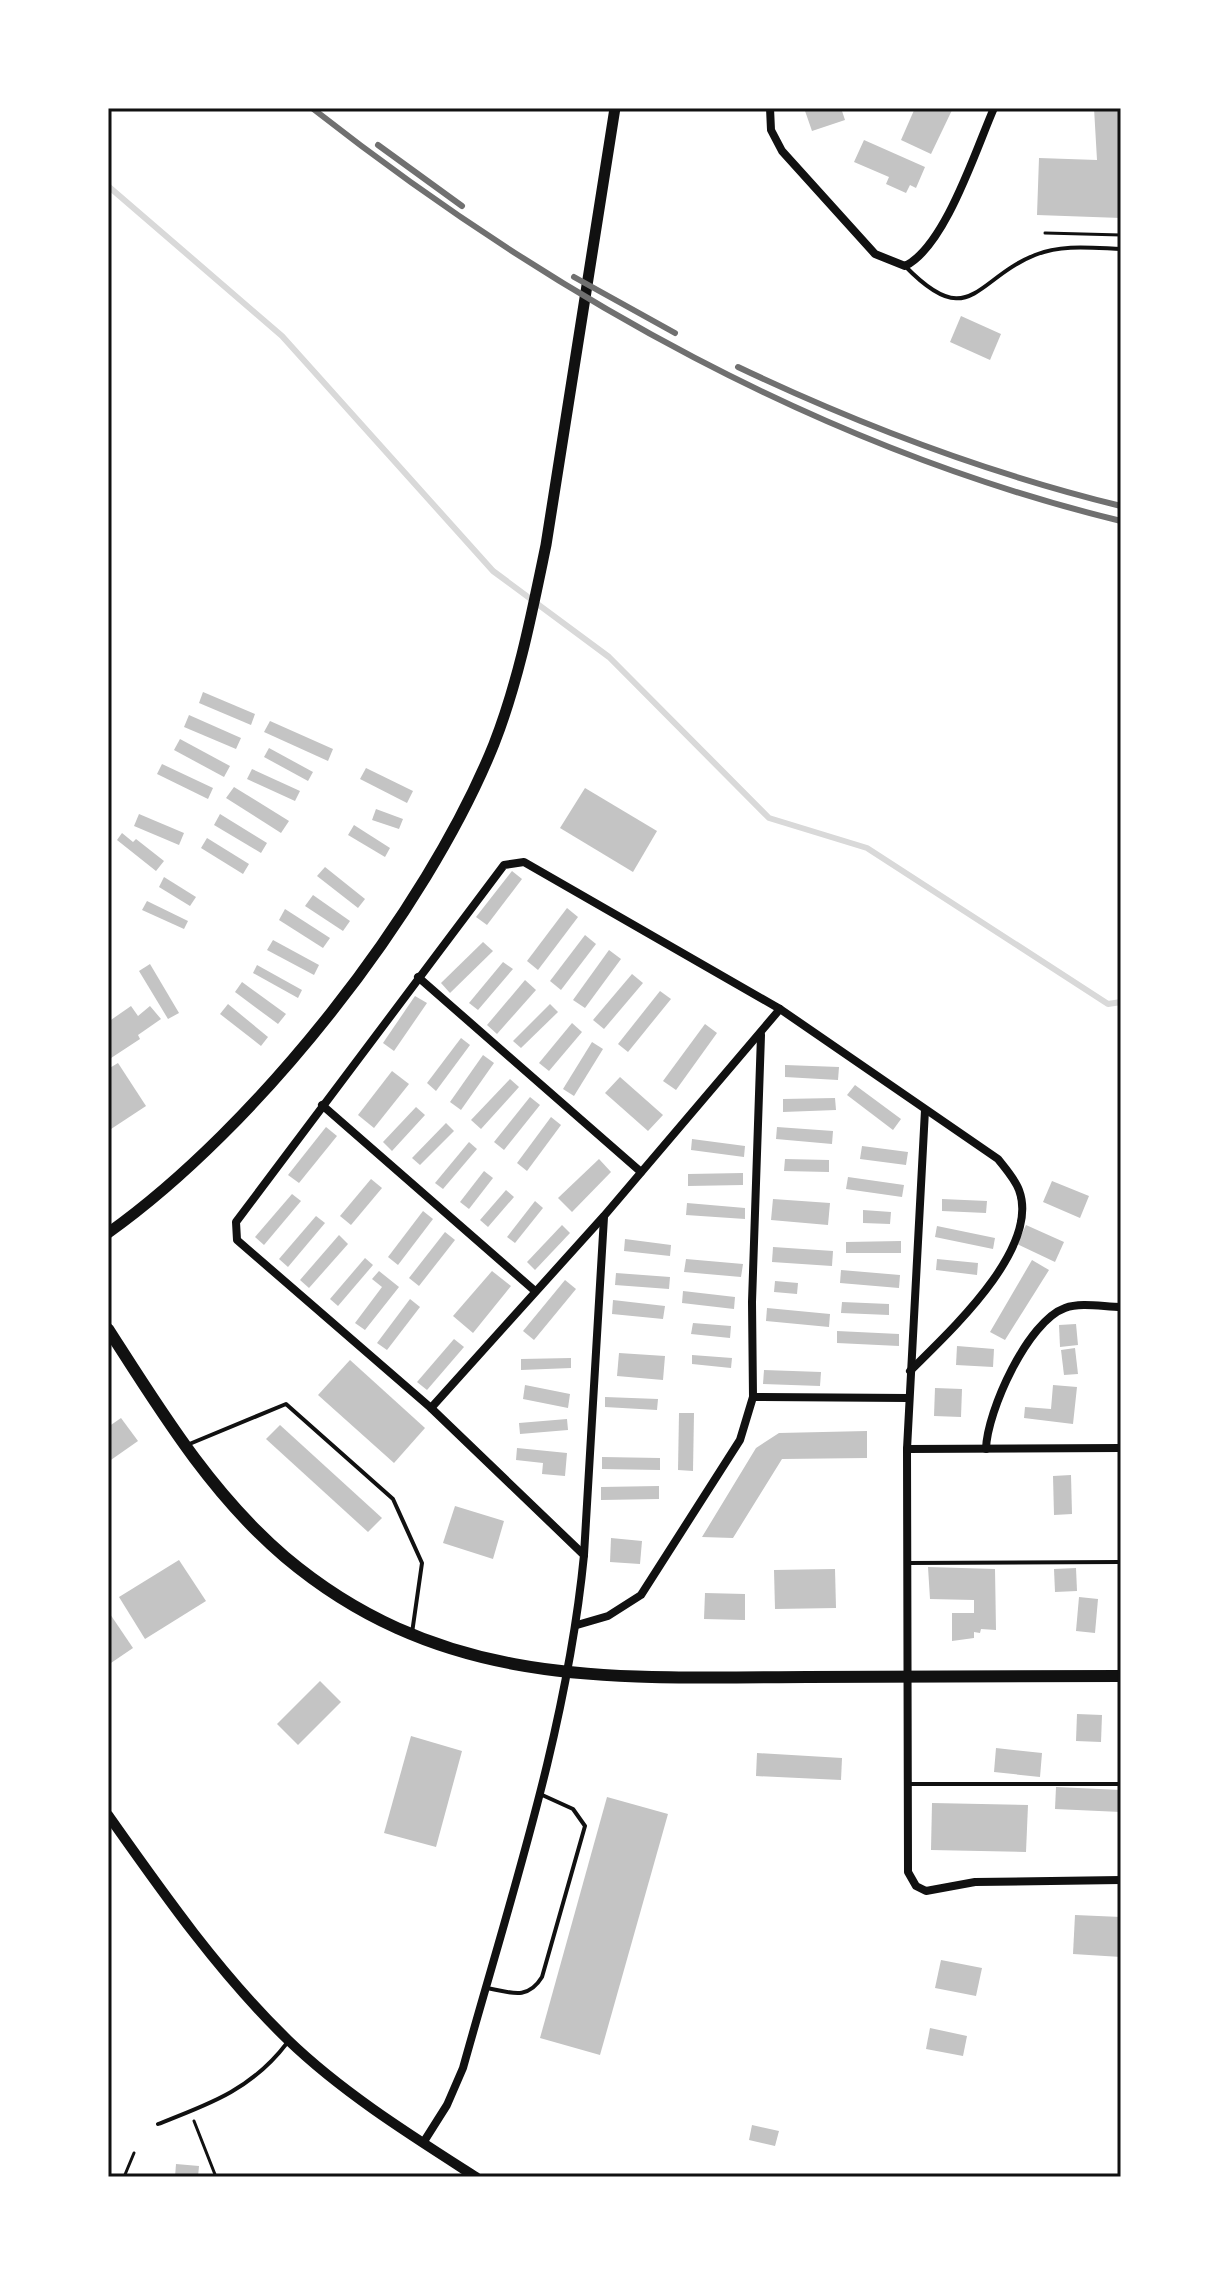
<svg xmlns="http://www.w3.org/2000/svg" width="1229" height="2285" font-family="'Crimson Pro',serif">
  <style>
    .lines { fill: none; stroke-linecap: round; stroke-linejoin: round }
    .stream { stroke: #d9d9d9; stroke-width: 6 }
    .building { fill: #c4c4c4 }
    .path { stroke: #111; stroke-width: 3 }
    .service { stroke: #111; stroke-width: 4 }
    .minor { stroke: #111; stroke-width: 8 }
    .tertiary { stroke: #111; stroke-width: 10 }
    .secondary { stroke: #111; stroke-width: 11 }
    .primary { stroke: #111; stroke-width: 12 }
    .rail { stroke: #707070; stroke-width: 6 }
    .neatline { fill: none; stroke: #111; stroke-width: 3 }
  </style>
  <rect width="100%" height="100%" fill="#fff"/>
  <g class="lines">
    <polyline class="stream" points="108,186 282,336 493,571 609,657 769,818 867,848 1108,1004 1121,1002"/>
  </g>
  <g class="building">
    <polygon points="804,108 841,108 845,120 812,131"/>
    <polygon points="915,108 953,108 931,154 901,140"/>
    <polygon points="1094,108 1121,108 1121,218 1037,215 1039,158 1097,160"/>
    <polygon points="864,140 925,167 916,188 910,185 906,193 886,184 889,177 854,162"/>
    <polygon points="961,316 1001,334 990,360 950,342"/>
    <polygon points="203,692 255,714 251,725 199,703"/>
    <polygon points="189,715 241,738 236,749 184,727"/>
    <polygon points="270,721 333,749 328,761 264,732"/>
    <polygon points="180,739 230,766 224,777 174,750"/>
    <polygon points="269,748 313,772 308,781 264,757"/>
    <polygon points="162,764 213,788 208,799 157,774"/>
    <polygon points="366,768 413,791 407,803 360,779"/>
    <polygon points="252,769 300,791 295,801 247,779"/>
    <polygon points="234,787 289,821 281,833 226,798"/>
    <polygon points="585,788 657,831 633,872 560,828"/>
    <polygon points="376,809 403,819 399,829 372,820"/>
    <polygon points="139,814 184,833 179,845 134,826"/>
    <polygon points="220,814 267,843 261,853 214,825"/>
    <polygon points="354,825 390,848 385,857 348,835"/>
    <polygon points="122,833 133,842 136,839 164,861 156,871 117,840"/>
    <polygon points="207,838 249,864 243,874 201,848"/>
    <polygon points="325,867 365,899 358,908 317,876"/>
    <polygon points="512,871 522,879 487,925 476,917"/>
    <polygon points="164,877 196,897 190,906 159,887"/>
    <polygon points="313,895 350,921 343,931 305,906"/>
    <polygon points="147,901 188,921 184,929 142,910"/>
    <polygon points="567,908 578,917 538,970 527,961"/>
    <polygon points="285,909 330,938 323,948 279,920"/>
    <polygon points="585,935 596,944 561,990 550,981"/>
    <polygon points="273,940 319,965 314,975 267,950"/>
    <polygon points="483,942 493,951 450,993 441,983"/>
    <polygon points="609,950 621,959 585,1008 573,1000"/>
    <polygon points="503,962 513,969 478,1010 469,1003"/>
    <polygon points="150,964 179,1013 168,1019 139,971"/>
    <polygon points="257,965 302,990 298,998 253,973"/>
    <polygon points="632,974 643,983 604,1029 593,1020"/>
    <polygon points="525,980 536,990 497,1034 487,1025"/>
    <polygon points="242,982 286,1014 278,1024 235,992"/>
    <polygon points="660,991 671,999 628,1052 618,1044"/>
    <polygon points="415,996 427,1003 394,1051 383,1043"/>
    <polygon points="228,1004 268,1037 261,1046 220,1014"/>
    <polygon points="550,1004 558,1012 521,1048 513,1041"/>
    <polygon points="131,1006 138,1016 150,1006 161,1019 138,1035 140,1039 108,1060 108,1022"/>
    <polygon points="572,1023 582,1032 549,1071 539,1063"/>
    <polygon points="705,1024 717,1033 676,1090 663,1081"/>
    <polygon points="461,1038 470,1045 436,1091 427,1083"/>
    <polygon points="592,1042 603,1049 574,1096 563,1089"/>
    <polygon points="483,1055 494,1063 461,1110 450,1102"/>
    <polygon points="118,1063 146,1106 108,1131 108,1069"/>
    <polygon points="785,1065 839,1067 838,1080 785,1077"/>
    <polygon points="392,1071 409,1084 374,1128 358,1115"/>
    <polygon points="620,1077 663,1115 648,1131 605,1093"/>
    <polygon points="510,1079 519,1087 481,1129 471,1120"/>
    <polygon points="855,1085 901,1119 893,1130 847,1095"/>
    <polygon points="530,1097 540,1105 504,1150 494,1142"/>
    <polygon points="835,1098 836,1110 783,1112 783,1099"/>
    <polygon points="416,1107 425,1115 392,1151 383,1142"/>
    <polygon points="551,1117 561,1125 527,1171 517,1163"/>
    <polygon points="446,1123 454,1131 420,1165 412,1158"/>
    <polygon points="326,1127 337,1136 299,1183 288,1175"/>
    <polygon points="777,1127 833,1131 832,1144 776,1139"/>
    <polygon points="692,1139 745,1146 744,1157 691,1150"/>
    <polygon points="469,1142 477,1149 443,1189 435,1183"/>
    <polygon points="862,1146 908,1152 906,1165 860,1159"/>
    <polygon points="599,1159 611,1172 572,1212 558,1198"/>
    <polygon points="785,1159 829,1160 829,1172 784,1171"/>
    <polygon points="484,1171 493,1178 469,1209 460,1202"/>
    <polygon points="743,1173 743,1185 688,1186 688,1174"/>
    <polygon points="848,1177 904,1185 902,1197 846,1189"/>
    <polygon points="371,1179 382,1188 351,1225 340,1216"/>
    <polygon points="1052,1181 1089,1196 1080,1218 1043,1202"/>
    <polygon points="506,1190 514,1197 488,1227 480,1220"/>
    <polygon points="292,1194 301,1201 264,1245 255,1237"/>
    <polygon points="773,1199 830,1203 828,1225 771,1220"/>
    <polygon points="942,1199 987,1201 986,1213 942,1211"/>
    <polygon points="535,1201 543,1208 515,1243 507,1237"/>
    <polygon points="687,1203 745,1208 745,1219 686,1215"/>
    <polygon points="863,1210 891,1212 890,1224 863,1223"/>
    <polygon points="423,1211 433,1219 398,1265 388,1257"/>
    <polygon points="316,1216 325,1223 288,1267 279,1259"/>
    <polygon points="562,1225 570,1233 535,1270 527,1262"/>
    <polygon points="1026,1225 1064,1242 1055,1262 1017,1244"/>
    <polygon points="937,1226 995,1238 993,1249 935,1237"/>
    <polygon points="445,1232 455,1240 419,1286 409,1278"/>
    <polygon points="339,1235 348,1244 309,1288 300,1280"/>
    <polygon points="625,1239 671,1245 670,1256 624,1251"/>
    <polygon points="901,1241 901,1253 846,1253 846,1242"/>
    <polygon points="773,1247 833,1251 832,1266 772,1262"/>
    <polygon points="365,1258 373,1265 338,1306 330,1299"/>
    <polygon points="686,1259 743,1264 741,1277 684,1272"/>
    <polygon points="937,1259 978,1263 977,1275 936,1270"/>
    <polygon points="1032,1260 1049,1270 1005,1340 990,1332"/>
    <polygon points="841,1270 900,1275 899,1288 840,1283"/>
    <polygon points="379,1271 399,1287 365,1330 355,1323 382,1287 372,1279"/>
    <polygon points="492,1271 511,1286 473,1333 453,1316"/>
    <polygon points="616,1273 670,1277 669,1289 615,1285"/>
    <polygon points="565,1280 576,1289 534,1340 523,1331"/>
    <polygon points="775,1281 798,1283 797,1294 774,1292"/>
    <polygon points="683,1291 735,1297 734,1309 682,1303"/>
    <polygon points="410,1299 420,1307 387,1350 377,1343"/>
    <polygon points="613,1300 665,1306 663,1319 612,1314"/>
    <polygon points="842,1302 889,1304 889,1315 841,1313"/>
    <polygon points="767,1308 830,1314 829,1327 766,1321"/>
    <polygon points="693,1323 731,1326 730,1338 691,1334"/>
    <polygon points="1076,1324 1078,1345 1060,1347 1059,1325"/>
    <polygon points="837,1331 899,1334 899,1346 837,1343"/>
    <polygon points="454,1339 464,1347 427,1390 417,1382"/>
    <polygon points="957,1346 994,1349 993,1367 956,1365"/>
    <polygon points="1075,1348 1078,1374 1064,1375 1061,1350"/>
    <polygon points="619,1353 665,1356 663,1380 617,1376"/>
    <polygon points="692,1355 732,1358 731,1368 692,1364"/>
    <polygon points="571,1358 571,1368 521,1370 521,1359"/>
    <polygon points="350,1360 425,1428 394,1463 318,1395"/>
    <polygon points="764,1370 821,1372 820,1386 763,1384"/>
    <polygon points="525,1385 570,1394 568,1408 523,1399"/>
    <polygon points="1053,1385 1077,1387 1073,1424 1024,1418 1025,1407 1051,1409"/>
    <polygon points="935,1388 962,1389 961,1417 934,1416"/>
    <polygon points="605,1397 658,1399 657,1410 605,1407"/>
    <polygon points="679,1413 694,1413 693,1471 678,1470"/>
    <polygon points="121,1418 138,1441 108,1462 108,1427"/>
    <polygon points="567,1419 568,1430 520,1434 519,1423"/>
    <polygon points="280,1425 382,1518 368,1532 266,1439"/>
    <polygon points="867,1431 867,1458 782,1459 733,1538 702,1537 756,1448 779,1433"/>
    <polygon points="517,1448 567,1453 565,1476 542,1474 543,1463 516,1460"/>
    <polygon points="602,1457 660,1458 660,1470 602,1469"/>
    <polygon points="1071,1475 1072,1514 1054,1515 1053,1476"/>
    <polygon points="659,1486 659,1499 601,1500 601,1487"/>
    <polygon points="455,1506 504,1521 493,1559 443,1543"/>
    <polygon points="611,1538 642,1541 640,1564 610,1562"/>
    <polygon points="179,1560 206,1601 145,1639 119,1597"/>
    <polygon points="928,1567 995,1569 996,1630 981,1629 980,1633 974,1632 974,1638 952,1641 952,1613 974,1613 974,1600 930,1599"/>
    <polygon points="1076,1568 1077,1591 1055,1592 1054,1569"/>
    <polygon points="835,1569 836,1608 775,1609 774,1570"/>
    <polygon points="705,1593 745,1594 745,1620 704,1619"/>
    <polygon points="1079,1597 1098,1599 1095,1633 1076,1631"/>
    <polygon points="108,1611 133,1648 108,1665"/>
    <polygon points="320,1681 341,1702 298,1745 277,1724"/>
    <polygon points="1077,1714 1102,1715 1101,1742 1076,1741"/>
    <polygon points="411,1736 462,1751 436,1847 384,1833"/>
    <polygon points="996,1748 1042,1753 1040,1777 994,1772"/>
    <polygon points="757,1753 842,1758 841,1780 756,1776"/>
    <polygon points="1056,1787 1121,1790 1121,1812 1055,1809"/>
    <polygon points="607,1797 668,1814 600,2055 540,2038"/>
    <polygon points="932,1803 1028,1805 1026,1852 931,1850"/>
    <polygon points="1075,1915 1121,1917 1121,1957 1073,1954"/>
    <polygon points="941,1960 982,1968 976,1996 935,1988"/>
    <polygon points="930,2028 967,2036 963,2056 926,2049"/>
    <polygon points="752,2125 779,2131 775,2146 749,2140"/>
    <polygon points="176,2164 199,2166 198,2177 175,2177"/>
  </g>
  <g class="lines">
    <g class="path">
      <polyline points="1045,233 1121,235"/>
      <polyline points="194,2121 216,2177"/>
      <polyline points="124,2177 134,2153"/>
    </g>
    <g class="service">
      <path d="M905 266C970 333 975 279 1035 255 1062 244 1093 248 1121 249"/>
      <polyline points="187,1445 286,1404 393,1499 422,1563 412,1633"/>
      <polyline points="907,1563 1121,1562"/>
      <polyline points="908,1784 1121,1784"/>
      <path d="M487 1988C512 1993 528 2000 542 1977L585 1826 573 1809 540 1794"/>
      <path d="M158 2124C210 2104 252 2089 287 2043"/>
    </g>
    <g class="minor">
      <path d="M770 108 771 130 782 151 875 254 905 266C945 247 976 149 994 108"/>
      <polyline points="418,977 641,1172"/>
      <polyline points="322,1105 535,1291"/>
      <polyline points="925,1110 907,1449 908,1872 916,1886 926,1891 975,1882 1121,1880"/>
      <polyline points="753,1397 908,1398"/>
      <polyline points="431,1408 604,1216 780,1009"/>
      <polyline points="907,1449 1121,1448"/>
      <path d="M986 1449C987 1411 1028 1321 1065 1308 1081 1302 1104 1307 1121 1307"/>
      <polyline points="584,1555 604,1217"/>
      <polyline points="577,1625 608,1616 641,1595 740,1440 753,1397 752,1302 761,1035"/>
      <path d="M423 2143 447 2105 463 2068C510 1899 567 1730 584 1555L431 1408 237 1240 236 1222 504 865 524 862 780 1009 998 1159C1005 1168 1015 1179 1019 1190 1041 1249 947 1334 910 1371"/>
    </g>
    <path class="tertiary" d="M108 1815C163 1893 219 1973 288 2040 343 2093 412 2136 476 2177"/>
    <path class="secondary" d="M108 1233C257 1127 426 913 494 744 519 680 532 612 546 545L615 108"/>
    <path class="primary" d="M108 1329C160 1410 211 1494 285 1557 443 1690 614 1678 807 1677 911 1676 1016 1676 1121 1676"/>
    <g class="rail">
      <path d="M312 108C550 295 824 449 1121 521"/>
      <polyline points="378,145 462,206"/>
      <polyline points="574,277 675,333"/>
      <path d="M738 367C860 425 990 474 1121 506"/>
    </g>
  </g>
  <rect width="1229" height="2285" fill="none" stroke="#ffffff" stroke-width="220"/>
  <rect x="110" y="110" width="1009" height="2065" class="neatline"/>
</svg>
